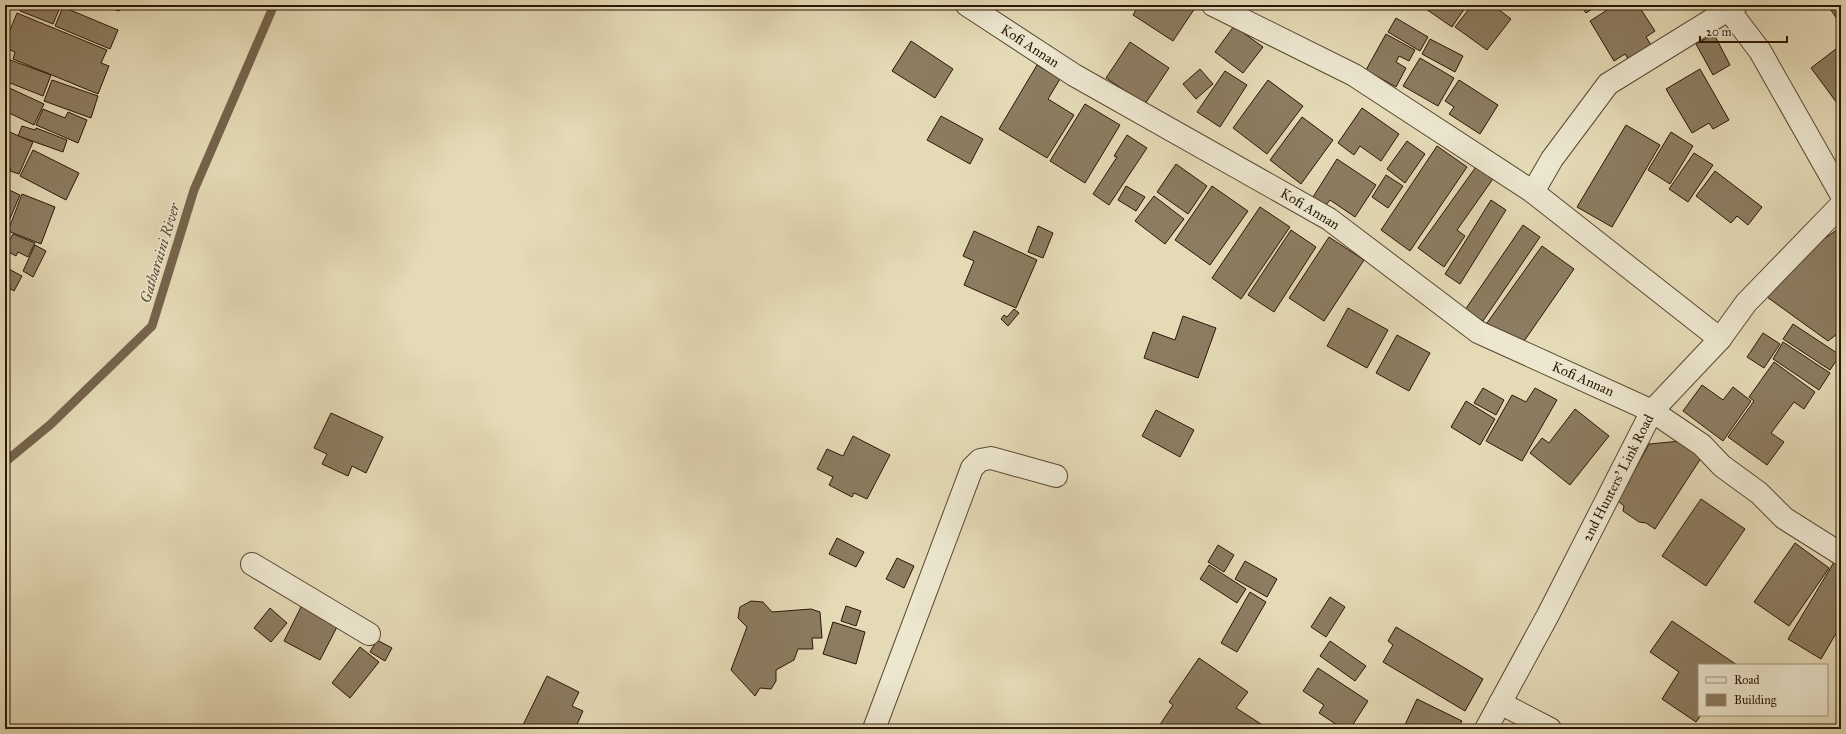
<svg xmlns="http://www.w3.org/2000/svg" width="1846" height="734" font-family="'IM FELL Great Primer',serif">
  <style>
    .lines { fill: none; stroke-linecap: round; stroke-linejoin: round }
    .stream { stroke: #75644b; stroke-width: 9 }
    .building { fill: #8c7c61; stroke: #2c1705 }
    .minor-casing { stroke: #5a4831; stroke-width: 24 }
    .minor { stroke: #ede7d0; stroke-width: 22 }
    .labels { text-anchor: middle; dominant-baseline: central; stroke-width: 3; stroke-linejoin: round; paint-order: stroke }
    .street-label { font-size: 14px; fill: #2c1705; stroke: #ede7d0 }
    .water-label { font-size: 15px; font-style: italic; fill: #5c4b34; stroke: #ede7d0 }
  </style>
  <rect width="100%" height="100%" fill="#e4dab6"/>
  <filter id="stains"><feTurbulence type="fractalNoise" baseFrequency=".005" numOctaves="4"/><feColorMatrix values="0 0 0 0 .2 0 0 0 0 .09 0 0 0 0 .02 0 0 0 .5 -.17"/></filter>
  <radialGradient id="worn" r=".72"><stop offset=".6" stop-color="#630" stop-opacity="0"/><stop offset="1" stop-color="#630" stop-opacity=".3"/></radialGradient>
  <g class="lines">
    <polyline class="stream" points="5,462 51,424 152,326 194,190 274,5"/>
  </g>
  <g class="building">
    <polygon points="22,5 61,5 53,24 20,11"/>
    <polygon points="103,5 121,5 119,11"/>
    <polygon points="1139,5 1197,5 1173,41 1133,15"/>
    <polygon points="1425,5 1467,5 1452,27 1423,7"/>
    <polygon points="1472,5 1493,5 1511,19 1487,50 1455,27"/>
    <polygon points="1580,5 1598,5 1586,13"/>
    <polygon points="1615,5 1638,5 1655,31 1646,37 1653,48 1630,62 1625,54 1614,61 1590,21"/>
    <polygon points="1827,5 1841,5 1841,25 1833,13"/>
    <polygon points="63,7 118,30 110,49 55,26"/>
    <polygon points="17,13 107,50 101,63 109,66 98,94 13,59 15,52 5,48 5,42"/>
    <polygon points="1396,18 1428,37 1420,51 1388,32"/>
    <polygon points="1234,26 1263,47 1243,73 1215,52"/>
    <polygon points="1386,34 1415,50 1409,61 1399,56 1396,62 1406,68 1396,87 1366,70"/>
    <polygon points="1714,34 1730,65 1713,75 1696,44"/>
    <polygon points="1430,39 1463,56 1455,72 1422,54"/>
    <polygon points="911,41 953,69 935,98 892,71"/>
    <polygon points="1130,42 1169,68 1145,104 1106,78"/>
    <polygon points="1841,45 1841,100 1837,103 1811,68"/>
    <polygon points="5,58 51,75 43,96 5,81"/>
    <polygon points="1420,58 1454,78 1438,106 1403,86"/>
    <polygon points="1037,65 1060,79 1048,99 1074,115 1047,158 999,129"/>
    <polygon points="1200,69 1213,84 1196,99 1183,84"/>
    <polygon points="1700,69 1729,120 1713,129 1709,123 1692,133 1666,89"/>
    <polygon points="1225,71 1247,85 1220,127 1197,112"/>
    <polygon points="52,80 98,96 91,118 44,101"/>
    <polygon points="1268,80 1303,106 1267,154 1233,128"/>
    <polygon points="1459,80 1498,105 1480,134 1449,114 1454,107 1445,101"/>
    <polygon points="5,86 44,104 34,125 5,111"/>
    <polygon points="1085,104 1120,125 1085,183 1050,161"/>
    <polygon points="1362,108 1399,134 1381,161 1360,146 1354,155 1338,143"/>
    <polygon points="43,109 65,118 68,112 87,120 78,143 36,125"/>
    <polygon points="941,116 983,139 970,164 927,140"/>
    <polygon points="1302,117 1333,140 1301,184 1270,160"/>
    <polygon points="1626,125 1660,145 1612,227 1577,207"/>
    <polygon points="22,126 35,130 36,128 67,140 63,152 18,136"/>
    <polygon points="5,130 33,142 19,174 10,171 11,169 5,166"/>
    <polygon points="1671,132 1693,146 1670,184 1648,170"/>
    <polygon points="1127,135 1147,148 1109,205 1093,194 1117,157 1114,156"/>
    <polygon points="1407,141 1425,154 1405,183 1387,169"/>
    <polygon points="1437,146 1467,167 1410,251 1381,230"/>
    <polygon points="33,150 79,173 66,200 20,176"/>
    <polygon points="1694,153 1713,165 1688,202 1669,189"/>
    <polygon points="1337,159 1376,185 1355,217 1330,200 1326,205 1313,197"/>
    <polygon points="1176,164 1207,186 1188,214 1157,192"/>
    <polygon points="1478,164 1495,176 1457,230 1465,236 1444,267 1418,248"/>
    <polygon points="5,166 10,169 5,182"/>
    <polygon points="1715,171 1762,207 1748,225 1737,216 1731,223 1696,196"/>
    <polygon points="1386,175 1403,186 1388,208 1372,197"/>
    <polygon points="1126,186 1145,197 1136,211 1118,200"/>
    <polygon points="1212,186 1248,211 1210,265 1175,240"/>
    <polygon points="7,189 20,195 9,221 5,220 5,193"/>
    <polygon points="22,194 55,207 41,244 8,231"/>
    <polygon points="1154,196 1184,219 1165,244 1135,221"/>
    <polygon points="1491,200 1506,210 1460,284 1445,274"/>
    <polygon points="1260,207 1290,227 1241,299 1212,278"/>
    <polygon points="1523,225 1540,237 1483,321 1465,310"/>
    <polygon points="1038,226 1053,233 1043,258 1028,252"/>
    <polygon points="1841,227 1841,331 1828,341 1767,297 1804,253"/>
    <polygon points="1291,230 1316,247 1274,312 1248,295"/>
    <polygon points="974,231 1037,260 1016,308 964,285 974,261 963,256"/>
    <polygon points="13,234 35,243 28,257 18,252 16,256 5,250"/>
    <polygon points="1329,237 1364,260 1324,321 1289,298"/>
    <polygon points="35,245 46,251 33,277 23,271"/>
    <polygon points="1542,246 1574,269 1520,347 1487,323"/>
    <polygon points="5,267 22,276 14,291 5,286"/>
    <polygon points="1348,308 1388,330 1367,368 1327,346"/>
    <polygon points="1014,309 1019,313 1008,326 1001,319 1004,315 1007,317"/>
    <polygon points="1183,316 1216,328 1198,378 1144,358 1153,332 1175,340"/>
    <polygon points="1793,324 1840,355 1830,370 1783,339"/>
    <polygon points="1763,333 1780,344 1764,368 1747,357"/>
    <polygon points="1397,335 1430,353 1409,391 1376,373"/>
    <polygon points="1783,342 1830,373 1819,390 1773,359"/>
    <polygon points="1774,362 1815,392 1804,409 1794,402 1771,433 1784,442 1767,465 1728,437 1754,401 1749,397"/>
    <polygon points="1702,385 1723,400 1733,387 1751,401 1723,441 1683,411"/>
    <polygon points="1483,388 1504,400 1496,415 1474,403"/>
    <polygon points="1535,388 1557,400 1522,461 1486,441 1512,395 1526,402"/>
    <polygon points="1466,401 1495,419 1480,445 1451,427"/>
    <polygon points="1575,409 1609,436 1570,485 1530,453 1542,438 1549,443"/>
    <polygon points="1156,410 1194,430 1180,457 1142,436"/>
    <polygon points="331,413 383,437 366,473 352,466 348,476 322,464 327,454 314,448"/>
    <polygon points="853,436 890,455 867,499 854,493 852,497 829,485 833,477 817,469 827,449 843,456"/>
    <polygon points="1681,441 1703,455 1655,529 1646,523 1639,522 1623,511 1624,506 1618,501 1649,444"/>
    <polygon points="1701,499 1745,529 1706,586 1662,556"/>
    <polygon points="837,538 864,552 856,567 829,554"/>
    <polygon points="1795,543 1829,568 1789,626 1754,602"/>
    <polygon points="1218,545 1234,555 1224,572 1208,562"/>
    <polygon points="897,558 914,566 904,588 886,579"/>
    <polygon points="1245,561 1277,579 1267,597 1235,579"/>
    <polygon points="1834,562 1841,566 1841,625 1821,659 1788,639"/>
    <polygon points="1209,565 1246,589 1237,603 1200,579"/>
    <polygon points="1250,592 1266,602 1237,652 1221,643"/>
    <polygon points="1330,597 1345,607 1326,637 1311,627"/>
    <polygon points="751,601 763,602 772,612 811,609 820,612 822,638 812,638 813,649 798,649 794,660 776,670 776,681 771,689 760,688 755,696 731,670 747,627 738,618 740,607"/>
    <polygon points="302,605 338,625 320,660 284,641"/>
    <polygon points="846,606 861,611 856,626 841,621"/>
    <polygon points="270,608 287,623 271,642 254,628"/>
    <polygon points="1672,621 1737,665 1699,665 1699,715 1701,715 1696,722 1662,699 1679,672 1650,652"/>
    <polygon points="833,622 865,632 856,664 823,654"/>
    <polygon points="1396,627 1483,679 1465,711 1383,662 1393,645 1388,641"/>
    <polygon points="377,640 392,648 385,661 370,652"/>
    <polygon points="1330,641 1366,666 1355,681 1320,656"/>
    <polygon points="360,647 379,662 350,698 332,683"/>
    <polygon points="1199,658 1248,692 1236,708 1261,724 1258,729 1157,729 1173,705 1169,702"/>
    <polygon points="1318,668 1368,701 1350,729 1343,729 1319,713 1324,705 1303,691"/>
    <polygon points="1841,673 1841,683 1836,680"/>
    <polygon points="547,676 579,692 572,706 583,711 575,729 521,729"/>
    <polygon points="1417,699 1462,721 1458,729 1403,729"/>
  </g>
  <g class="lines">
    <g class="minor-casing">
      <g id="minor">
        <polyline points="967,5 1074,75 1329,219 1478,332 1652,411 1702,445 1722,466 1759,493 1784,518 1841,554"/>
        <polyline points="1213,5 1354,75 1533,192 1720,339"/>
        <polyline points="1725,5 1760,51 1841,194"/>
        <polyline points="1533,192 1552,159 1608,84 1736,5"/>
        <polyline points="252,564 369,634"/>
        <polyline points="1500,703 1550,729"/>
        <polyline points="874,729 972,468 980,460 991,458 1056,476"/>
        <polyline points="1486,729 1548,615 1652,411 1720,339 1746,303 1841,205"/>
      </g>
    </g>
    <use href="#minor" class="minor"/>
  </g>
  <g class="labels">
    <g class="street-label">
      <text transform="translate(1030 46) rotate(33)">Kofi Annan</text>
      <text transform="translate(1310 209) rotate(31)">Kofi Annan</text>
      <text transform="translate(1583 379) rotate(24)">Kofi Annan</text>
      <text transform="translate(1618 478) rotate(-63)">2nd Hunters' Link Road</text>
    </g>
    <g class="water-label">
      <text transform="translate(160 253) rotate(-73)">Gatharaini River</text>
    </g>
  </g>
  <rect width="1846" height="734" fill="none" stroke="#e4dab6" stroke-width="20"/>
  <rect x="6" y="6" width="1834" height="722" fill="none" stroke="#2c1705" stroke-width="2"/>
  <rect x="10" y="10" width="1826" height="714" fill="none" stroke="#2c1705"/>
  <rect x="1698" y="664" width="130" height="52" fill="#ede7d0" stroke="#a0947f"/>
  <rect x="1706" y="677" width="20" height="6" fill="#ede7d0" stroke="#a0947f"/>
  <text x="1734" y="684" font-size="12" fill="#2c1705">Road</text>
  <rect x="1706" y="694" width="20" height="12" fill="#8c7c61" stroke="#a0947f"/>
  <text x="1734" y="704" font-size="12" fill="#2c1705">Building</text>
  <path d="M1700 36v6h87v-6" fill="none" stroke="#2c1705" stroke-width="2"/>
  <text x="1706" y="36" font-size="12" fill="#2c1705" stroke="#ede7d0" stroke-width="3" paint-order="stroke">20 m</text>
  <rect width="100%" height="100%" filter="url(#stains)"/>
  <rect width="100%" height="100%" fill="url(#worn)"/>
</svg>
